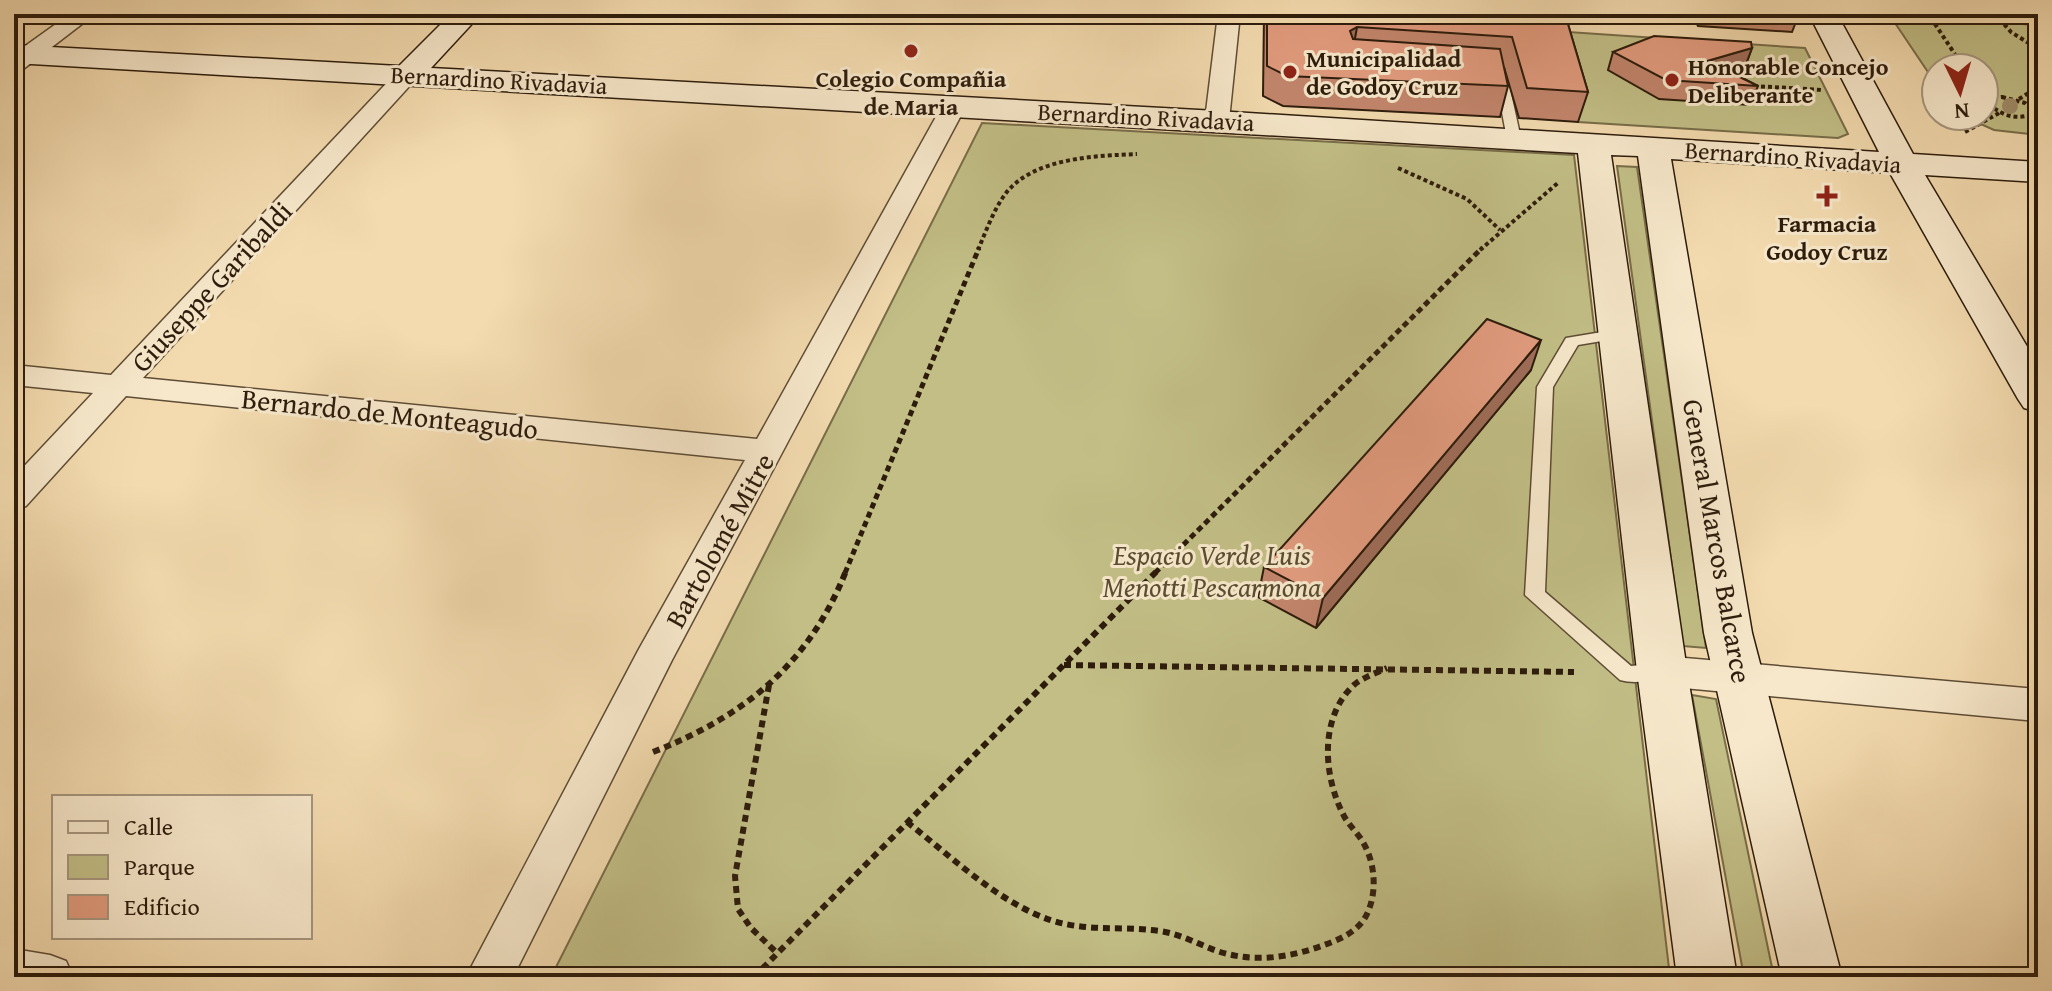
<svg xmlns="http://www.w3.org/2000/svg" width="2052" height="991" font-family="'Gentium Book Plus',serif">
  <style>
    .green { fill: #c2be86; stroke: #786d49; stroke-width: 2 }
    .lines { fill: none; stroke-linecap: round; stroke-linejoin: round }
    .lane-casing { stroke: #5e4c35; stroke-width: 3 }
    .street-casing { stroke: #5e4c35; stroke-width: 3 }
    .secondary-casing { stroke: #2d1c0c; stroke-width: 3 }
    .path-far2 { stroke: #2d1c0c; stroke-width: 4; stroke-dasharray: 4 3; stroke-linecap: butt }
    .path-far1 { stroke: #2d1c0c; stroke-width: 5; stroke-dasharray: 6 4; stroke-linecap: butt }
    .path { stroke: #2d1c0c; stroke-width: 6; stroke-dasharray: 7 5; stroke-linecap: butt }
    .lane { fill: #f7e8cb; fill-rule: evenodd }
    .street { fill: #f7e8cb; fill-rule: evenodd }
    .secondary { fill: #f7e8cb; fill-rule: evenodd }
    .tree { fill: #9f8d6a }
    .wall { fill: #c2856c; stroke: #2d1c0c; stroke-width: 2 }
    .shaded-wall { fill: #9e6c58; stroke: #2d1c0c; stroke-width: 2 }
    .building { fill: #e19b7e; stroke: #2d1c0c; stroke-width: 2 }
    .poi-dot { fill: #8f2418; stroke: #f7e8cb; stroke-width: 3 }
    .labels { text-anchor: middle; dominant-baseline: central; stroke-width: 6; stroke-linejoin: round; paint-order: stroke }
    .far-poi-label { font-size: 24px; font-weight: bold; fill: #2d1c0c; stroke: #f7e8cb; text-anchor: start }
    .far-street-label { font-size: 24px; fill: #2d1c0c; stroke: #f7e8cb }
    .street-label { font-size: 28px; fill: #2d1c0c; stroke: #f7e8cb }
    .park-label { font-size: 28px; font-style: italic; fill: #5a4d31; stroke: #f7e8cb }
  </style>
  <rect width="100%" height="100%" fill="#f3dbaf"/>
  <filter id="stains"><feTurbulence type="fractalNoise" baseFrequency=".0025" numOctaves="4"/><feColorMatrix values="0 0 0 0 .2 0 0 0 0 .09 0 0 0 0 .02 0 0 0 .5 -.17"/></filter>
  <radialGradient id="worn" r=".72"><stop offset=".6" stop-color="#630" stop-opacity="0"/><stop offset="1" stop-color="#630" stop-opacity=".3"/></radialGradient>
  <g class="green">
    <polygon points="1889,14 2038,14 2038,135 1994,130 1963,116 1984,116 1984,68 1936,68 1936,84"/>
    <polygon points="1553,31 1805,48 1848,134 1838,138 1578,122"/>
    <polygon points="982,123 1574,155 1670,977 551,977"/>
    <polygon points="1617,166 1637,167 1706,648 1683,646"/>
    <polygon points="1692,695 1716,699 1774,977 1744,977"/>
  </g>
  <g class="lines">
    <g class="lane-casing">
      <g id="lane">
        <polygon points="1675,14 1687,14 1690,20 1680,22"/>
        <polygon points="1501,71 1507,75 1521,139 1514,143 1507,139 1495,75"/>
        <path d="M1620 329 1626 331 1628 334 1626 337 1578 345 1553 387 1545 592 1631 666 1660 663 1667 665 1670 671 1667 677C1654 681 1633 684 1620 680L1525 595 1537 387 1566 338Z"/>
      </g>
    </g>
    <g class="street-casing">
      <g id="street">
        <polygon points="70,14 95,14 22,70 14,72 14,54"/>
        <polygon points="1218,14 1240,14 1229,120 1226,125 1208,125 1205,120"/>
        <polygon points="407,68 415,70 419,75 415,80 143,378 757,439 942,106 946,101 962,101 966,106 672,660 513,977 466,977 639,649 745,460 126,396 26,506 14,510 14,477 93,393 14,385 14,365 111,375 399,70"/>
        <polygon points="1662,656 2038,689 2038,721 1662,686 1648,682 1643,671 1648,660"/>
        <polygon points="14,949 50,955 66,961 73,977 14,977"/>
      </g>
    </g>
    <g class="secondary-casing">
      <polygon id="secondary" points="451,14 481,14 431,68 1217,111 1879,152 1809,14 1837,14 1913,154 2038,162 2038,182 1925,175 2038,365 2038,412 2024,408 2018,399 1890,173 1671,159 1752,633 1842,977 1782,977 1704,633 1638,156 1611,155 1687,671 1737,977 1677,977 1637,671 1578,153 14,63 14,45 399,66"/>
    </g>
    <g class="path-far2">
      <polyline points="1883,14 2038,24"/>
      <polyline points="1995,14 2011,32 2038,49"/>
      <polyline points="1931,18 1964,68"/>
      <polyline points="1754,86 1823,90"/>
      <path d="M2002 97 2025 103 2035 113C2017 121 2002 116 1988 103L1991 98Z"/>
      <polyline points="2019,99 2038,87"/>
      <polyline points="1965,132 1999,113"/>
      <polyline points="1398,168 1467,199 1500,230"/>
      <path d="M978 250C986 231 994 209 1006 193 1035 157 1096 156 1137 154"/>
      <polyline points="1480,250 1559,182"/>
    </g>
    <g class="path-far1">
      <polyline points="845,573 979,248"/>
      <polyline points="1155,573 1482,248"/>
    </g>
    <g class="path">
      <polyline points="1064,665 1574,672"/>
      <polyline points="769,685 735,876 738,909 751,928 777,953"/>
      <path d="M653 752C745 716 809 664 846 571"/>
      <path d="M907 822C948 854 987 892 1035 914 1079 934 1114 925 1160 931 1180 934 1198 944 1217 951 1253 963 1289 958 1324 945 1341 939 1359 931 1367 914 1378 891 1375 860 1361 839 1355 830 1347 823 1343 814 1323 775 1319 716 1355 684 1364 677 1376 673 1387 668"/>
      <polyline points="754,977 1157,571"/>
    </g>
    <use href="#lane" class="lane"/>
    <use href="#street" class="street"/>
    <use href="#secondary" class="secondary"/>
  </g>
  <circle class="tree" cx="2010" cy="106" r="8"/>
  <g class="wall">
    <polygon points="1264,14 1565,14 1588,92 1578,122 1519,118 1504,67 1508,86 1500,117 1283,106 1263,96"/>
    <polygon points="1691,14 1799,14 1792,32 1698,26"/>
    <polygon points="1752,48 1745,67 1729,71 1758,86 1750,105 1659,99 1608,70 1613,52"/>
    <polygon points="1531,370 1316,628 1258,597 1264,567"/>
  </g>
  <g class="shaded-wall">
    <polygon points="1357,27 1352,56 1350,31"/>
    <polygon points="1752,48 1745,67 1700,79 1707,61"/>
    <polygon points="1541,340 1531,370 1316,628 1323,598"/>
  </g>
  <g class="building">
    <polygon points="1267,14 1565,14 1588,92 1527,88 1512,37 1357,27 1350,31 1353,39 1500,49 1508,86 1287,76 1267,66"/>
    <polygon points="1654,36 1751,42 1752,48 1707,61 1758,86 1666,80 1613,52"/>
    <polygon points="1487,319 1541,340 1323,598 1264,567"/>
  </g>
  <g class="poi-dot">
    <circle cx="911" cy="51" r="8"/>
    <circle cx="1290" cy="72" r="8"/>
    <circle cx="1672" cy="80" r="8"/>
    <path d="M1823 184h8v8h8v8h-8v8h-8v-8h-8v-8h8z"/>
  </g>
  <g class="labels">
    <g class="far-poi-label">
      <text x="1306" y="58">Municipalidad<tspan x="1306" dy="28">de Godoy Cruz</tspan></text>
      <text x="1688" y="66">Honorable Concejo<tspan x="1688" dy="28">Deliberante</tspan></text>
      <text x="911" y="78" text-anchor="middle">Colegio Compañia<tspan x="911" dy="28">de Maria</tspan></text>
      <text x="1827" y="223" text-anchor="middle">Farmacia<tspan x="1827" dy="28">Godoy Cruz</tspan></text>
    </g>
    <g class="far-street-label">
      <text transform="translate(499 80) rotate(3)">Bernardino Rivadavia</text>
      <text transform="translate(1146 117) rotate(3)">Bernardino Rivadavia</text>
      <text transform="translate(1793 157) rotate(4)">Bernardino Rivadavia</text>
    </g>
    <g class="street-label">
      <text transform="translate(211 286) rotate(-47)">Giuseppe Garibaldi</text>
      <text transform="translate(390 413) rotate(6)">Bernardo de Monteagudo</text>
      <text transform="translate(719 540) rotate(-61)">Bartolomé Mitre</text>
      <text transform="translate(1718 541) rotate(80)">General Marcos Balcarce</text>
    </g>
    <g class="park-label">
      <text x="1212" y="554">Espacio Verde Luis<tspan x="1212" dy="32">Menotti Pescarmona</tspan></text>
    </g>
  </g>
  <rect width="2052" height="991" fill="none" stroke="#f3dbaf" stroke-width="48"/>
  <rect x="16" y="16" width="2020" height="959" fill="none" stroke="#2d1c0c" stroke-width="4"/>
  <rect x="24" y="24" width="2004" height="943" fill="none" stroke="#2d1c0c" stroke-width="2"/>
  <rect x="52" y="795" width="260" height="144" fill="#f7e8cb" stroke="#a6967f" stroke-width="2"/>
  <rect x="68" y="821" width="40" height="12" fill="#f7e8cb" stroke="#a6967f" stroke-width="2"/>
  <text x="124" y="835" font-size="24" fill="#2d1c0c">Calle</text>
  <rect x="68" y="855" width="40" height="24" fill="#c2be86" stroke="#a6967f" stroke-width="2"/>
  <text x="124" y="875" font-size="24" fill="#2d1c0c">Parque</text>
  <rect x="68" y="895" width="40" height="24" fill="#e19b7e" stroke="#a6967f" stroke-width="2"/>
  <text x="124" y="915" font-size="24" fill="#2d1c0c">Edificio</text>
  <g transform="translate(1960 92) rotate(175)"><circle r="38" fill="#f7e8cb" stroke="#a6967f" stroke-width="2"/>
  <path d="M0-6L14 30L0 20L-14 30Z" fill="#8f2418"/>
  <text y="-12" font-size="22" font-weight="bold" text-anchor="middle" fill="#2d1c0c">N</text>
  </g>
  <rect width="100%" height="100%" filter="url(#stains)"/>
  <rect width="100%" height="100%" fill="url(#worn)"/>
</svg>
